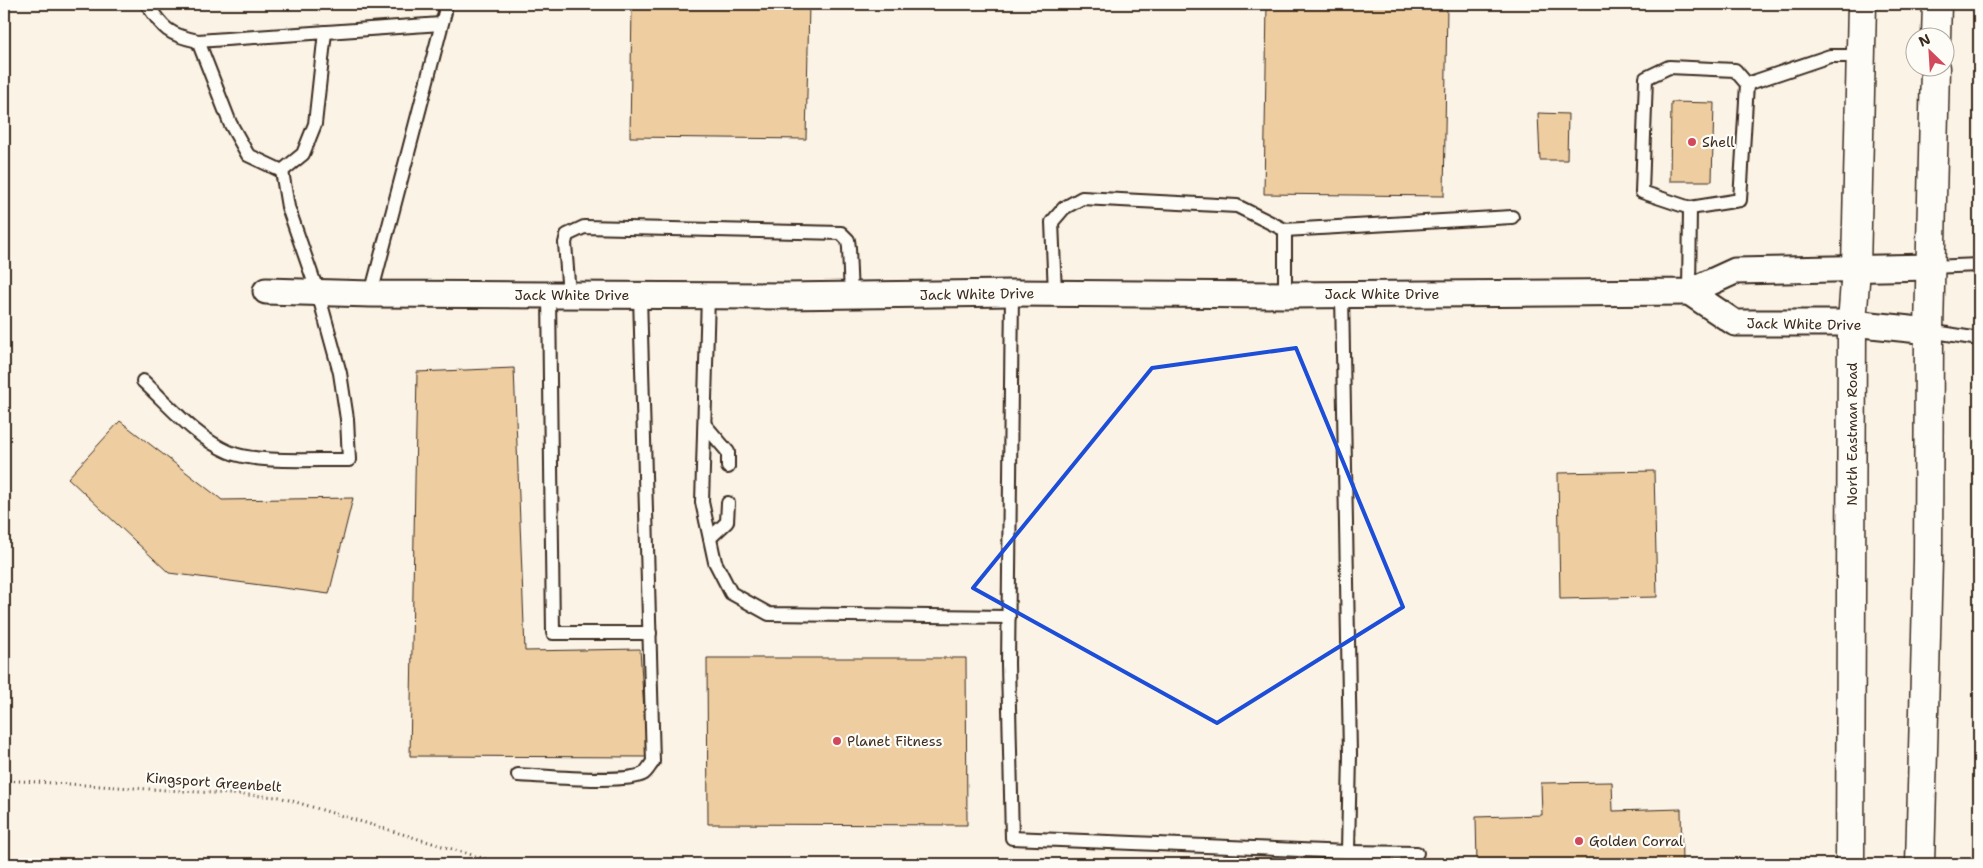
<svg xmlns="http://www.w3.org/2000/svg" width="1983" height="868" font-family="'Shantell Sans',sans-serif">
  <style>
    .building { fill: #eecda0; stroke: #3b2a1e }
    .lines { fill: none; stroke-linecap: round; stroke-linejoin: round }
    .lane-casing { stroke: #3b2a1e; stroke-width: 16 }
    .street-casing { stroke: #3b2a1e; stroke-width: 29 }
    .secondary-casing { stroke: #3b2a1e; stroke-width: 31 }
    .path { stroke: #3b2a1e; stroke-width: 3; stroke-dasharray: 1 4; stroke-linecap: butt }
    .lane { stroke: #fdfcf7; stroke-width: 12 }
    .street { stroke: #fdfcf7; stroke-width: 25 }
    .secondary { stroke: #fdfcf7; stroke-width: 28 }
    .marked { fill: none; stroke: #1d4ed8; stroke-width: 4; stroke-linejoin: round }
    .poi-dot { fill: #d1495b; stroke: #fdfcf7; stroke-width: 2 }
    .labels { text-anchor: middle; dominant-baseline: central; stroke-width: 4.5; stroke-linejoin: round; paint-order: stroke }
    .poi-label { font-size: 14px; fill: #3b2a1e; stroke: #fdfcf7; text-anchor: start }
    .street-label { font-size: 14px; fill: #3b2a1e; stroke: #fdfcf7 }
  </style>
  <rect width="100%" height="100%" fill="#faf3e6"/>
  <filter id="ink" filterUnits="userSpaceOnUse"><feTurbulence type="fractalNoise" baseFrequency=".02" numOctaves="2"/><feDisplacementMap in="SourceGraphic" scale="10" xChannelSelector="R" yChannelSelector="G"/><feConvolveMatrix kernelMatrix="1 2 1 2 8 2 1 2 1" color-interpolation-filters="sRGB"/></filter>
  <g filter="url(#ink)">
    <g class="building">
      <polygon points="632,4 809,4 806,139 630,137"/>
      <polygon points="1267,4 1447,4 1444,196 1264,194"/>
      <polygon points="1671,102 1714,103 1712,181 1670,181"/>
      <polygon points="1538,113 1568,114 1567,160 1540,160"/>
      <polygon points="514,368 525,651 640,649 647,757 410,756 417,372"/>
      <polygon points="120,421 222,500 353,498 329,594 169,573 68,478"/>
      <polygon points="1654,471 1657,597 1560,599 1558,473"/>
      <polygon points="707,658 966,658 967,825 708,824"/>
      <polygon points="1612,782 1613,811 1681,809 1682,864 1477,864 1476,817 1542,815 1541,783"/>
    </g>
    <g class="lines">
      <g class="lane-casing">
        <g id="lane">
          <path d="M147 4C163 29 169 35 198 41L441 24"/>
          <polyline points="1747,84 1830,56 1861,56"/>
          <polyline points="282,171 303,154 315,124 325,32"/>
          <polyline points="1931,267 1979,265"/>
          <polyline points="1689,292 1690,208 1642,192 1646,78 1669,67 1735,70 1747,84 1740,200 1690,208"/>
          <polyline points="1012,293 1008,664 1012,838 1348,852 1350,754 1342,294"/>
          <polyline points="1055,293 1052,222 1064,208 1082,198 1237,206 1285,230 1512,217"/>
          <polyline points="371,294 445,12 445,4"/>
          <polyline points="549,295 553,633 650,633"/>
          <polyline points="569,295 565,243 567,235 584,227 841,233 848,240 849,248 851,296"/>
          <polyline points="1285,295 1285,230"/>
          <polyline points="708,296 702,502 715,562 731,593 769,614 1009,617"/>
          <polyline points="1929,331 1979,339"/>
          <path d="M143 381C169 405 196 438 229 452 257 464 317 459 349 460L347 419 340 373 318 293 288 207 282 171 248 155 230 123 198 41"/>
          <polyline points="705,425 728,452 728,467"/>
          <polyline points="710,538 727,522 728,503"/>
          <path d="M518 775C543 776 624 784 643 774 647 772 650 765 653 762L640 296"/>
          <polyline points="1348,852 1417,853"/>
        </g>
      </g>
      <g class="street-casing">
        <g id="street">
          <polyline points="266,291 371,294 783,296 1012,293 1285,295 1689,292 1735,271 1931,267"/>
          <polyline points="1689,292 1735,323 1852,323 1929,331"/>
        </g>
      </g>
      <g class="secondary-casing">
        <g id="secondary">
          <polyline points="1936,38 1937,4"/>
          <polyline points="1850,864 1852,323 1856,268 1862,4"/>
          <polyline points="1920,864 1928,560 1929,331 1935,68"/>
        </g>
      </g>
      <polyline class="path" points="4,780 279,797 502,864"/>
      <use href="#lane" class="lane"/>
      <use href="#street" class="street"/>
      <use href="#secondary" class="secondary"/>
    </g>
  </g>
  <path class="marked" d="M1296 348 1403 607 1217 723 973 588 1152 368Z"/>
  <g class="poi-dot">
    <circle cx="1692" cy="142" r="5"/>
    <circle cx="837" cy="741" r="5"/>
    <circle cx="1579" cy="841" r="5"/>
  </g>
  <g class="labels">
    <g class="poi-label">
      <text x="1702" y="142">Shell</text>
      <text x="847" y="741">Planet Fitness</text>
      <text x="1589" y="841">Golden Corral</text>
    </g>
    <g class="street-label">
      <text transform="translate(977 294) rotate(-1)">Jack White Drive</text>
      <text x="1382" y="294">Jack White Drive</text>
      <text x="572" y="295">Jack White Drive</text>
      <text transform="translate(1804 324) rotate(1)">Jack White Drive</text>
      <text transform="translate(1852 434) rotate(-90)">North Eastman Road</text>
      <text transform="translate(214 782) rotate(4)">Kingsport Greenbelt</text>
    </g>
  </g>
  <rect width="1983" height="868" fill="none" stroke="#fdfcf7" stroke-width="20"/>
  <rect x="10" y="10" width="1963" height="848" fill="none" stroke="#3b2a1e" stroke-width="2" filter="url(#ink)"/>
  <g transform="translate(1930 52) rotate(335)"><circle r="24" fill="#fdfcf7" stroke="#afa8a0"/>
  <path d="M0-4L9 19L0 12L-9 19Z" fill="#d1495b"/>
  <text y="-8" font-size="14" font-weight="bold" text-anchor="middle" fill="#3b2a1e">N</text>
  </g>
</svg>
